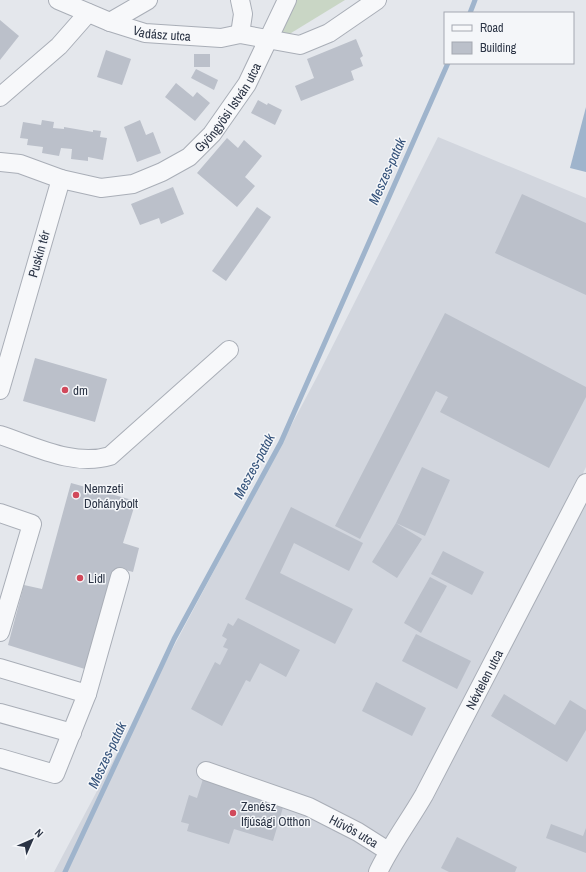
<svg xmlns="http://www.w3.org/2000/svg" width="586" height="872" font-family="'Archivo Narrow',sans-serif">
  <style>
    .built { fill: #d2d6de }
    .green { fill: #c9d6c5 }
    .water { fill: #9fb4cc }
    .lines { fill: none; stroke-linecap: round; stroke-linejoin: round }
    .stream { stroke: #9fb4cc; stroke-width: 5 }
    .building { fill: #bbc0ca }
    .minor-casing { stroke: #a9aeb7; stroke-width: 20 }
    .minor { stroke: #f7f8fa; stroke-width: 18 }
    .poi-dot { fill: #d1495b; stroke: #f4f6f9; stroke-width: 1.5 }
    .labels { text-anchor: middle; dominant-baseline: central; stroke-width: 3; stroke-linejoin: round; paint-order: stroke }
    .street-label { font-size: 13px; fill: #2b3445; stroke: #f4f6f9 }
    .poi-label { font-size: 13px; fill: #2b3445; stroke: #f4f6f9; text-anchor: start }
    .water-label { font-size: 14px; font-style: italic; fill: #34527a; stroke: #f4f6f9 }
  </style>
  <rect width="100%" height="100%" fill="#e4e7ec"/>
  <polygon class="built" points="438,137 586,198 586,467 577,486 586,490 586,872 54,872 318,375"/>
  <polygon class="green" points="297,0 345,0 278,41"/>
  <polygon class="water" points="586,107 586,172 570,168"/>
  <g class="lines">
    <g class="stream">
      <polyline points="470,13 475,0"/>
      <polyline points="65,872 174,639 281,442 448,63"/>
    </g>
  </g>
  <g class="building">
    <polygon points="0,20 19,36 0,60"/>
    <polygon points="356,39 363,56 360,58 363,66 351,71 354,80 301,101 295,86 314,78 307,59"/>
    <polygon points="106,50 131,59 122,85 97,77"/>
    <rect x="194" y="54" width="16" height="13"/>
    <polygon points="196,69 218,80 214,90 191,78"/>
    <polygon points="176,83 193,97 197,92 210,103 195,121 165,97"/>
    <polygon points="258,100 267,105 268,103 282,110 275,125 251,113"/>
    <polygon points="42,120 54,122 53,128 64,129 64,127 93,132 93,130 101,131 100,137 107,138 103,160 88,157 88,161 71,159 72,149 61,148 59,156 42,153 43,147 27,145 28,139 20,138 23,122 41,125"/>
    <polygon points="140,120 146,135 153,132 161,153 137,162 124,127"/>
    <polygon points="227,138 238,148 244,140 262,156 245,177 255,186 237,207 197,173"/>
    <polygon points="173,187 184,214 161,224 159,218 140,225 131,204"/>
    <polygon points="522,194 586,223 586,295 495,253"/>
    <polygon points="257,207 271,217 226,281 212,271"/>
    <polygon points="445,313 586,387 586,397 549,468 440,412 448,397 436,391 360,539 335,526"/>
    <polygon points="35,358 107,379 95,422 23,401"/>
    <polygon points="422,467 450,480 425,536 396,523 422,539 397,578 372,562 396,523"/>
    <polygon points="71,483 136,501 123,543 139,548 133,572 118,568 88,670 8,645 24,585 42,589"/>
    <polygon points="291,507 363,543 349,571 294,543 280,573 353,609 335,644 245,599"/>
    <polygon points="443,551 484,572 472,595 431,574"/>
    <polygon points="430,577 447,586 421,633 404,623"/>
    <polygon points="238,618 300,650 286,677 260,663 250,682 246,680 222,726 191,709 215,662 220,665 228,649 223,647 227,639 222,636 228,623 233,626"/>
    <polygon points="416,634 471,661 457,689 402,661"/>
    <polygon points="376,682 426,708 412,736 362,711"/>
    <polygon points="504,694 555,725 570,700 586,710 586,730 567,762 491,716"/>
    <polygon points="203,779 284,804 273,841 234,829 229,844 187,831 189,824 181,822 189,795 197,798"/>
    <polygon points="551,824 583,836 586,828 586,853 546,838"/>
    <polygon points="457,837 517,867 515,872 449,872 441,868"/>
  </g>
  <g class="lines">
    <g class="minor-casing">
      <g id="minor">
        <path id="s1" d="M58 0 110 22 145 33 221 38 240 34 300 45 329 33 377 0"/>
        <polyline points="110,22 148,0"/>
        <polyline points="240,34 243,14 240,0"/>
        <polyline points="0,97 59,46 88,13"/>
        <polyline points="0,162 20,164 61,179 0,390"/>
        <path id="s2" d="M61 179 101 188 133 184 162 172 189 157 212 134 247 84 287 0"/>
        <path d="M0 435C34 446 74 467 110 456L229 350"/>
        <polyline points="0,513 32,524 0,632"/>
        <polyline points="0,668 87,694 120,577"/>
        <polyline points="0,713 72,733"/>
        <polyline points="0,758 55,774 87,694"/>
        <path id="s3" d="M206 771 309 807 358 832 388 851"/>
        <path id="s4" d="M378 872C391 845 409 821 424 795L586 483"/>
      </g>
    </g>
    <use href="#minor" class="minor"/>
  </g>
  <g class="poi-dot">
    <circle cx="65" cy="390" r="4"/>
    <circle cx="76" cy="495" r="4"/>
    <circle cx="80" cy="578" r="4"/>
    <circle cx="233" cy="813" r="4"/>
  </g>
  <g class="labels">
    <g class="street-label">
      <text stroke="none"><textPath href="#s1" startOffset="110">Vadász utca</textPath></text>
      <text stroke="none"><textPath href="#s2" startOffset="199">Gyöngyösi István utca</textPath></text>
      <text transform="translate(39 254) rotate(-74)">Puskin tér</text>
      <text stroke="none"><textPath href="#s4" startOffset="220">Névtelen utca</textPath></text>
      <text stroke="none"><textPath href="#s3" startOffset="160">Hűvös utca</textPath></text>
    </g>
    <g class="poi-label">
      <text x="73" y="390">dm</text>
      <text x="84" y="488">Nemzeti<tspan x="84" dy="15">Dohánybolt</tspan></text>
      <text x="88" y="578">Lidl</text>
      <text x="241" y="806">Zenész<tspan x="241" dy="15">Ifjúsági Otthon</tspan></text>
    </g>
    <g class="water-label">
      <text transform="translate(387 171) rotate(-66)">Meszes-patak</text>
      <text transform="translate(254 466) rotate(-62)">Meszes-patak</text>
      <text transform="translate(107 755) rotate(-65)">Meszes-patak</text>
    </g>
  </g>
  <rect x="444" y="12" width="130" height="52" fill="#f4f6f9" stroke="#a4a8b1"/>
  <rect x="452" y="25" width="20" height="6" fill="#f7f8fa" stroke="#a4a8b1"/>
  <text x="480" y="32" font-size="12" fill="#2b3445">Road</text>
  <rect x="452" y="42" width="20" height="12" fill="#bbc0ca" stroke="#a4a8b1"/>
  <text x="480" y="52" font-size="12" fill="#2b3445">Building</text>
  <g transform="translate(32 840) rotate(45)" stroke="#f4f6f9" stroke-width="3" paint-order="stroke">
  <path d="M0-3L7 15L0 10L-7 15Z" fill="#2b3445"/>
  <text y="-6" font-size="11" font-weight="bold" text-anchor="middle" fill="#2b3445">N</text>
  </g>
</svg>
